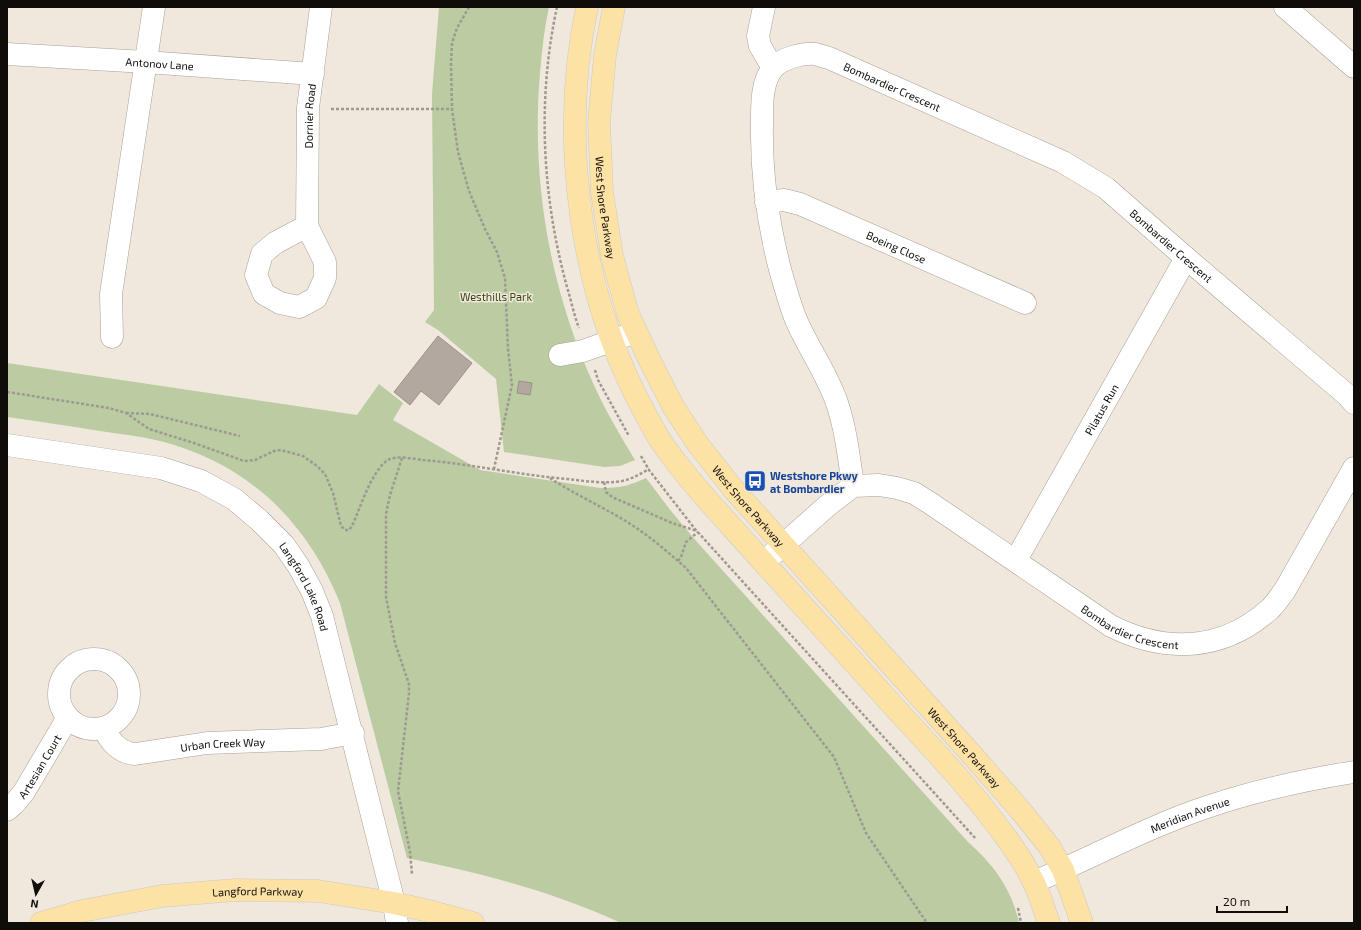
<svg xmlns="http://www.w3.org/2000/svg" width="1361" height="930" font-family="'Exo 2',sans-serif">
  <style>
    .green { fill: #bbcba2 }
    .building { fill: #b3a89f; stroke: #9c928a }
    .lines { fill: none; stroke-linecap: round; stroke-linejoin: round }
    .minor-casing { stroke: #a7a095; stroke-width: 23 }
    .major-casing { stroke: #cacac9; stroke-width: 23 }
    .path { stroke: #9f9991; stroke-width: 2.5; stroke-dasharray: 3 2; stroke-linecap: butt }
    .minor { stroke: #fff; stroke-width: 22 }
    .major { stroke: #fde2a6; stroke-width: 22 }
    .labels { text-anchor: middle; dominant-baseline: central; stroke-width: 3; stroke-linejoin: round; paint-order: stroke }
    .street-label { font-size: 11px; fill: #0f0c09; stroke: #f0e8dd }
    .park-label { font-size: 11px; fill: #36460e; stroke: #f0e8dd }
    .transit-label { font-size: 11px; font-weight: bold; fill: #164399; stroke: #f0e8dd; text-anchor: start }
  </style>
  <rect width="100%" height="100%" fill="#f0e8dd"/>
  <g class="green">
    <path d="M439 7H549C544 29 542 51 540 73 531 179 549 286 593 383 605 410 620 435 635 460L620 466 604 467 504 452 496 379 438 330 425 322 434 310 432 94Z"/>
    <path d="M7 363 357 415 379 384 403 403 393 420 480 470 600 488C621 488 628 486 646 478L671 511 697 542 968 842C993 864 1012 889 1019 923H621C553 891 480 873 407 858L340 603C307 521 247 463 160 441 140 436 120 434 100 431 69 426 38 421 7 417Z"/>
  </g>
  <g class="building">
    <polygon points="438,336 472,363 439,405 421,391 410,405 394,392"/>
    <polygon points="519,381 532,383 530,395 517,393"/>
  </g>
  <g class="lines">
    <g class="minor-casing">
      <g id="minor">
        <polyline points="764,7 758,36 760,46 773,68"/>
        <polyline points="1285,7 1354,67"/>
        <path id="s1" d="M7 54 146 62 313 74"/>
        <path id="s2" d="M766 202 784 200 800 204 1025 303"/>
        <path id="s3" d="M307 226 275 243 262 254 256 275 264 294 280 303 299 307 316 298 325 278V262L307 226 308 108 321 7"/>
        <polyline points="112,337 111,294 154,7"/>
        <polyline points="560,355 583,351 636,332"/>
        <path id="s4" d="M7 445 161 468 201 481 234 499 259 520 284 545 299 567 312 591 322 616 394 903 397 923"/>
        <path id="s5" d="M853 486C849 458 846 430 837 403 827 374 809 349 797 322 790 306 786 289 781 273 768 224 761 174 762 124 762 107 761 82 773 68 782 58 802 53 815 54 819 55 824 57 829 58L1063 162 1106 188 1186 258 1347 395 1354 403"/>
        <path id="s6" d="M1016 560 1186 258"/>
        <path id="s7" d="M764 562 827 506 853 486 879 485 897 488 914 493 930 503 1111 626C1165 653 1222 652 1270 609 1275 604 1280 597 1285 590L1354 468"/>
        <circle cx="94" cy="694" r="35"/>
        <path id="s8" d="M104 728C109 741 120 753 135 754L207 743 321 739 353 733"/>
        <path id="s9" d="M7 810 14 804 24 792 67 719"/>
        <path id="s10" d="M1034 882C1091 858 1147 827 1207 807 1254 791 1304 780 1354 772"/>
      </g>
    </g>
    <g class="major-casing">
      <g id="major">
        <path d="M587 7C559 140 580 296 646 415 651 424 656 434 662 443 690 483 724 518 756 554 803 606 850 658 897 710 932 748 968 786 999 828 1012 845 1025 863 1034 883 1040 895 1044 910 1049 923"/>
        <path id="s11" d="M614 7 605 55 599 122 602 192 612 256 628 314 651 363 674 408 697 443 734 490 973 756 1021 811 1049 846 1063 870 1082 923"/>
        <path id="s12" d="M41 923 82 911 162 896 235 890 318 891 394 903 433 912 473 923"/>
      </g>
    </g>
    <g class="path">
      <polyline points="469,7 457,28 452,43 451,64 452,109 458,152 469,191 485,229 497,252 505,278 508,349 512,385 494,469"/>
      <path d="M557 7C537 99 542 196 567 287 571 300 574 315 579 328"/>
      <polyline points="331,109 452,109"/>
      <polyline points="595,370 598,380 629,436"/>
      <path d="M7 392 109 408 126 413 149 429 194 443 244 461 255 460 274 451 281 450 303 456 317 466 325 474 333 493 341 526 345 530H349L352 526C360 509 371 471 388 460 396 455 414 459 423 460 472 464 519 475 567 479 585 481 604 484 622 481 632 479 640 474 649 469"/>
      <polyline points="126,413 150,414 240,436"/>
      <polyline points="641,456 649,470 695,529 976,839"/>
      <polyline points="402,458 390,495 386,514 386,597 395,643 409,684 409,693 398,791 410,852 412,874"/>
      <path d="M550 478C577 496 608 509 635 527 653 539 670 554 686 568L834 757 866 833 927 923"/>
      <polyline points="604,482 606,492 612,497 672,523 697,531"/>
      <polyline points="678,561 681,557 686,542 698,532"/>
      <polyline points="1018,908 1021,923"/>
    </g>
    <use href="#minor" class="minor"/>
    <use href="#major" class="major"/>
  </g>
  <defs>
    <g id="bus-square" transform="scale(1.15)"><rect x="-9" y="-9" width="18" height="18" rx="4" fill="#1a4fb4" stroke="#f0e8dd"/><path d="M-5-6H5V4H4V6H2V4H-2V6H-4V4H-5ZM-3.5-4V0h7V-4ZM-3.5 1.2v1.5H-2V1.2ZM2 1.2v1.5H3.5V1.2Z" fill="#fff"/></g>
  </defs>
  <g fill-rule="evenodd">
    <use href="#bus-square" x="755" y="481"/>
  </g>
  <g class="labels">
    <g class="street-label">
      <text stroke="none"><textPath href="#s1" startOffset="153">Antonov Lane</textPath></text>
      <text stroke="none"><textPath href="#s5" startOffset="565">Bombardier Crescent</textPath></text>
      <text stroke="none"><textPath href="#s3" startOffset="341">Dornier Road</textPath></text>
      <text stroke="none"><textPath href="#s11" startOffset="202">West Shore Parkway</textPath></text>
      <text stroke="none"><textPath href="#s5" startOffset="889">Bombardier Crescent</textPath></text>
      <text stroke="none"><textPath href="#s2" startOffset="140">Boeing Close</textPath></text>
      <text stroke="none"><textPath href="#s6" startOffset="173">Pilatus Run</textPath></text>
      <text stroke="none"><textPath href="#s11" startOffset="539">West Shore Parkway</textPath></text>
      <text stroke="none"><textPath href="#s4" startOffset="350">Langford Lake Road</textPath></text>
      <text stroke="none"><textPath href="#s7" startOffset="435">Bombardier Crescent</textPath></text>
      <text stroke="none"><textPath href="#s8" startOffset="131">Urban Creek Way</textPath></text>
      <text stroke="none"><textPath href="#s11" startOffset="863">West Shore Parkway</textPath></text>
      <text stroke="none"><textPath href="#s9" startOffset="55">Artesian Court</textPath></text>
      <text stroke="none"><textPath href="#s10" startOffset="170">Meridian Avenue</textPath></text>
      <text stroke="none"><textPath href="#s12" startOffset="220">Langford Parkway</textPath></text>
    </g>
    <g class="park-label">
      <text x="496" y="296">Westhills Park</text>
    </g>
    <g class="transit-label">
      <text x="770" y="475">Westshore Pkwy<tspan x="770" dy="13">at Bombardier</tspan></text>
    </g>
  </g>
  <rect width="1361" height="930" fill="none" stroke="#0f0c09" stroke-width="16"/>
  <g transform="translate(36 894) rotate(188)" stroke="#f0e8dd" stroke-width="3" paint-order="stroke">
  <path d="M0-3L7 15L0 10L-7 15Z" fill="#0f0c09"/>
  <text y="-6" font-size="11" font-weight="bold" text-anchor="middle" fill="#0f0c09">N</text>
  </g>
  <path d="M1217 906v6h70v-6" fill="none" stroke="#0f0c09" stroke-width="2"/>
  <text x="1223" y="906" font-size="12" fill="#0f0c09" stroke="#f0e8dd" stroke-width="3" paint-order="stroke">20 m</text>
</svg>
